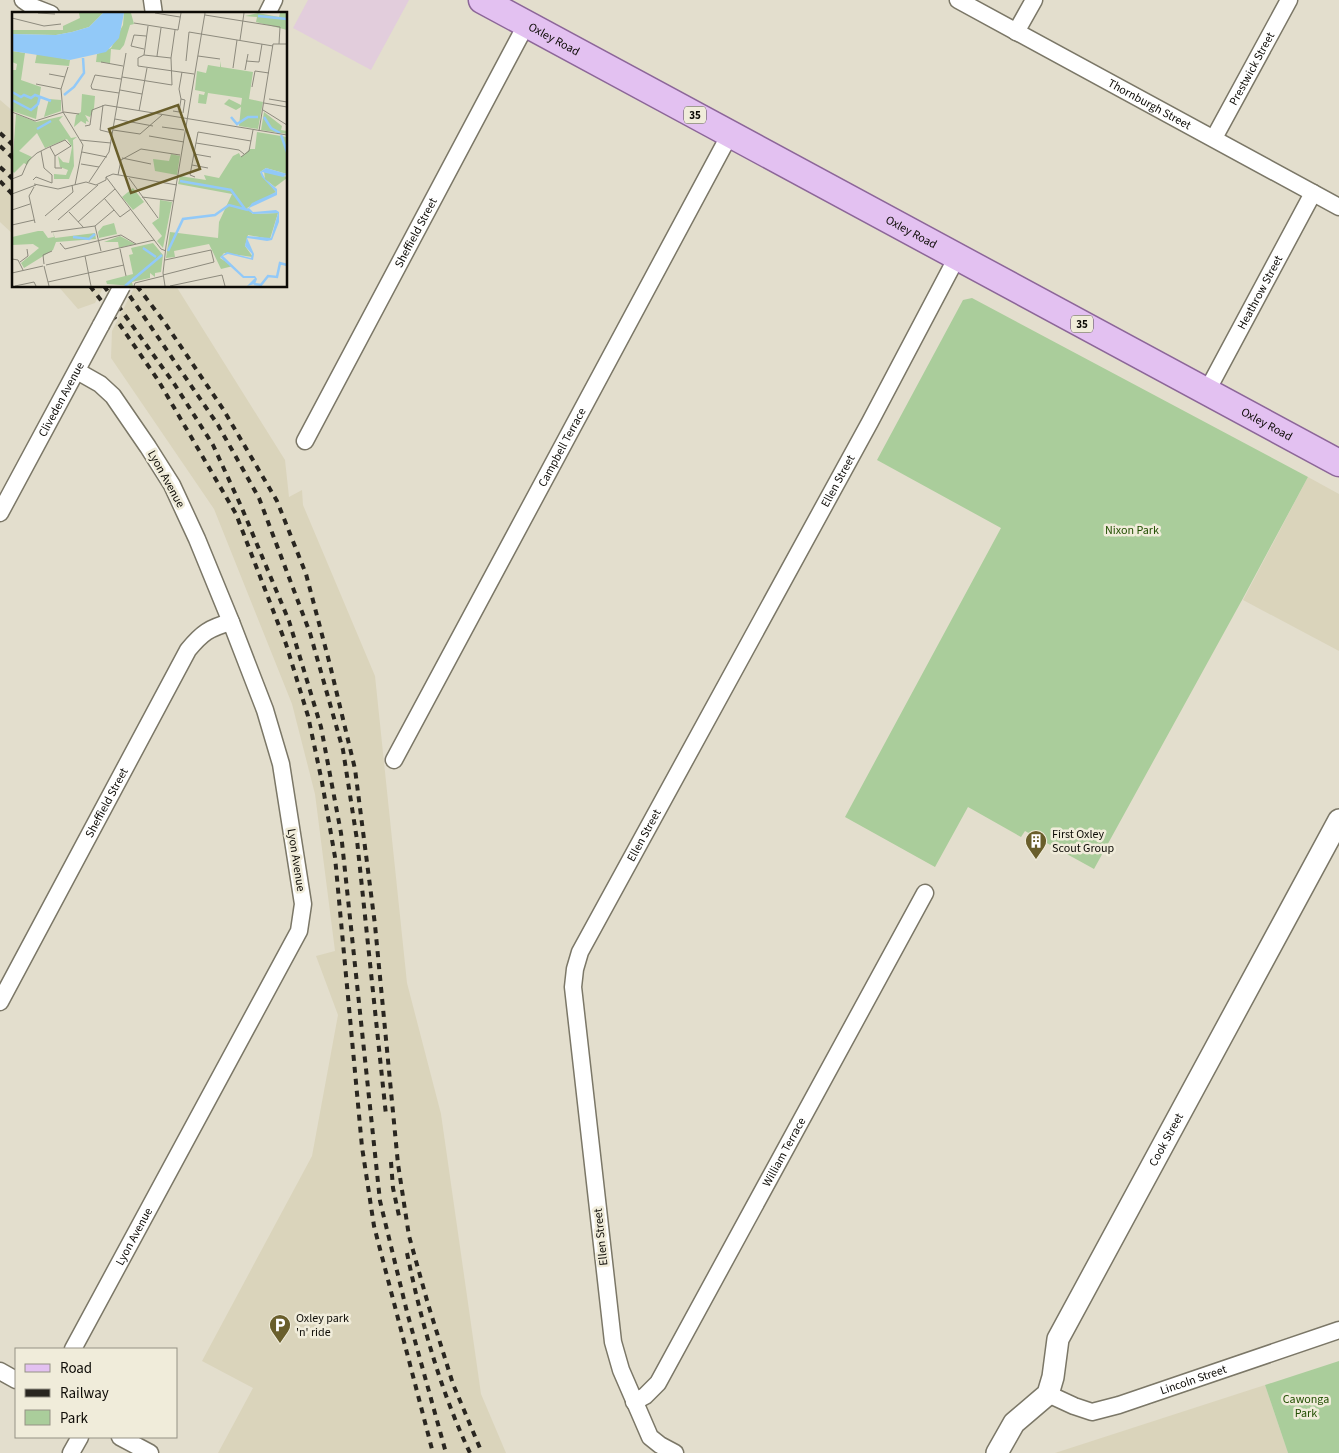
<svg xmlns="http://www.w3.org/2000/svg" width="1339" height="1453" font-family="'Source Sans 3',sans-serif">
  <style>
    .built { fill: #dad4bb }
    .industrial { fill: #e2cddc }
    .green { fill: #aacd9b }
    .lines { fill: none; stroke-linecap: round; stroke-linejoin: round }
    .minor-casing { stroke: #7b7767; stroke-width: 19 }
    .tertiary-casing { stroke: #7b7767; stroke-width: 24 }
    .primary-casing { stroke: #8c6698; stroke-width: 29 }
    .minor { stroke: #fff; stroke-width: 16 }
    .tertiary { stroke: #fff; stroke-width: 21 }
    .primary { stroke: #e3c1f1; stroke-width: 26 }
    .rail { stroke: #292620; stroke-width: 4; stroke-dasharray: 6 6; stroke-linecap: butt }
    .minor-bridge-casing { stroke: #7b7767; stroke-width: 19; stroke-linecap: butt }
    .minor-bridge { stroke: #fff; stroke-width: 16 }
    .labels { text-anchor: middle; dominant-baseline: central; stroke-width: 5; stroke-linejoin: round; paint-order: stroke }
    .shield { fill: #f0ecda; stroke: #514e46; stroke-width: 1 }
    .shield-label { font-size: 11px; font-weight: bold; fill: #0d0b06 }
    .street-label { font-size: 12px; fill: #0d0b06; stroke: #f0ecda }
    .park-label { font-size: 12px; fill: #224f02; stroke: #f0ecda }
    .poi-label { font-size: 12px; fill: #0d0b06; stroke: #f0ecda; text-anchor: start }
    .inset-river { fill: none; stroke: #92c9f8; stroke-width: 2.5 }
    .inset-road { fill: none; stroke: #8d8a7d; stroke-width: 1 }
    .view { fill: #695e2b; fill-opacity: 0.15; stroke: #695e2b; stroke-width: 2.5 }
    .inset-edge { fill: none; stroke: #0d0b06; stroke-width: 2.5 }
  </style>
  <rect width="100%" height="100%" fill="#e3decd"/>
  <g class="built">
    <polygon points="0,100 14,112 14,235 0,222"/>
    <polygon points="58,286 104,286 95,303 78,309"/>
    <polygon points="135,286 176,286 285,460 289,497 302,490 303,505 375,676 407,983 441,1114 481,1394 506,1453 218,1453 253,1388 202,1361 312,1156 338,1015 316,956 335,951 315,794 292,704 214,509 111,358 112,331"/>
    <polygon points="1308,477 1339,494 1339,651 1243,600"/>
    <polygon points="1265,1385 1288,1453 1055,1453"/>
  </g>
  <polygon class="industrial" points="308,0 409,0 371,70 293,28"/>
  <g class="green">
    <polygon points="972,298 1308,477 1242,600 1094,869 1025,831 1021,837 968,807 935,867 845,817 1001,528 877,460 963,300"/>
    <polygon points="1339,1361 1339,1453 1288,1453 1265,1385"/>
  </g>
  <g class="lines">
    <g class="minor-casing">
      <g id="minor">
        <polyline points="23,0 33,7 51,14"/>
        <polyline points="152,0 154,14"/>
        <path id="s1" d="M958 0 1339 207"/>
        <polyline points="267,14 274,0"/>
        <polyline points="1016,32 1034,0"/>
        <path id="s2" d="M1214 138 1289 0"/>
        <path id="s3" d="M1207 391 1313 193"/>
        <path id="s4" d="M305 441 527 23"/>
        <path id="s5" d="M0 513 101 325"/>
        <path id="s6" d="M394 760 730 134"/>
        <path id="s7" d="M0 1002 188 650C202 633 209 628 231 622"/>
        <path id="s8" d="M73 1349 299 931 303 904 281 764 265 710 231 622 197 539 172 485 148 447 113 396 100 384 77 371"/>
        <polyline points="0,1371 16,1380"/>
        <path id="s9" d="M1048 1394 1074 1406 1092 1412 1119 1405 1339 1330"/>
        <path id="s10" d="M634 1402 645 1396 658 1383 925 893"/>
        <polyline points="120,1437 150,1453"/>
        <polyline points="71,1453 80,1437"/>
        <path id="s11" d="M675 1453 660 1445 650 1437 621 1370 613 1342 573 987 575 969 580 952 870 422 957 257"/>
      </g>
    </g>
    <g class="tertiary-casing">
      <g id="tertiary">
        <path id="s12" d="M997 1453 1014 1423 1048 1394 1053 1377 1058 1339 1339 820"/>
      </g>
    </g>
    <g class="primary-casing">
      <g id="primary">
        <path id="s13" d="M482 0 1339 463"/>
      </g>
    </g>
    <use href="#minor" class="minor"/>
    <use href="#tertiary" class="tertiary"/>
    <use href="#primary" class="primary"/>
    <g class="rail">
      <polyline points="0,133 14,146"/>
      <polyline points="0,146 14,159"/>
      <polyline points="0,167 14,180"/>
      <polyline points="0,181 14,196"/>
      <polyline points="90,286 120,325 158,380 236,514 286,644 308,716 322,782 335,857 362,1147 374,1226 433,1453"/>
      <polyline points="104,286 175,385 213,445 241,506 289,621 321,727 341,833 380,1201 407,1312 446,1453"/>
      <polyline points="123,286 218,425 259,498 310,633 343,750 357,840 386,1115"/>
      <polyline points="137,286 165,323 223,409 277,501 306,574 330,665 355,769 375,925 398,1164 409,1236 428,1304 453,1384 482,1453"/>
      <polyline points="391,1162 393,1188 399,1216"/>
      <path d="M407 1253C421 1321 440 1390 470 1453"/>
    </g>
    <g class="minor-bridge-casing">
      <polyline id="minor-bridge" points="101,325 122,286"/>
    </g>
    <use href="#minor-bridge" class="minor-bridge"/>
  </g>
  <defs>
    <g id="building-pin" transform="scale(1.125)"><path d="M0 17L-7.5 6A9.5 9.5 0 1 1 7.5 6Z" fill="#695e2b" stroke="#f0ecda"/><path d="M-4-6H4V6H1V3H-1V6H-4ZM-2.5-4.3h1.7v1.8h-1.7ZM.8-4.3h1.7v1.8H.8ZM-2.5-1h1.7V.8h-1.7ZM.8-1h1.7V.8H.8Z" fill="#fff"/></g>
    <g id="parking-pin" transform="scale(1.125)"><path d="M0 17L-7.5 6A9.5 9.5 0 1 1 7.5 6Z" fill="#695e2b" stroke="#f0ecda"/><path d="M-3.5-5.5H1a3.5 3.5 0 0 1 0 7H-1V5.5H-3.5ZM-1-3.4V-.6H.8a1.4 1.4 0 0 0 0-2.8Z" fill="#fff"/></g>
  </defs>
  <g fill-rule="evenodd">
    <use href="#building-pin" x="1036" y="841"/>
    <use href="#parking-pin" x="280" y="1325"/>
  </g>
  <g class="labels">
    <g class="shield">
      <rect x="684" y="106.5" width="22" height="17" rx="4"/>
      <rect x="1071" y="315.5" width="22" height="17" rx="4"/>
    </g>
    <g class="shield-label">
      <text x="695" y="115">35</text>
      <text x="1082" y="324">35</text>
    </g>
    <g class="street-label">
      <text stroke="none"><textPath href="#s13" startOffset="82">Oxley Road</textPath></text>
      <text stroke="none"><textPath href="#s2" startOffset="79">Prestwick Street</textPath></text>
      <text stroke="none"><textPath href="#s1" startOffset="218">Thornburgh Street</textPath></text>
      <text stroke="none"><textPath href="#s4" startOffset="236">Sheffield Street</textPath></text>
      <text stroke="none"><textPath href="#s13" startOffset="488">Oxley Road</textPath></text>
      <text stroke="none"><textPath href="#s3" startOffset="112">Heathrow Street</textPath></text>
      <text stroke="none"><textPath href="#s5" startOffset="129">Cliveden Avenue</textPath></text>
      <text stroke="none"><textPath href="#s13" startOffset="892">Oxley Road</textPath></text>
      <text stroke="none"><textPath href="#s6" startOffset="355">Campbell Terrace</textPath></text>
      <text transform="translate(166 479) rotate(61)">Lyon Avenue</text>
      <text stroke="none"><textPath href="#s11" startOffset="1062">Ellen Street</textPath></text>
      <text stroke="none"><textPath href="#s7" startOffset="226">Sheffield Street</textPath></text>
      <text stroke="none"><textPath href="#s11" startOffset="658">Ellen Street</textPath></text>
      <text transform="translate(296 860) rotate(81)">Lyon Avenue</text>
      <text stroke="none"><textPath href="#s12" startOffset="362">Cook Street</textPath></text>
      <text stroke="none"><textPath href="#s10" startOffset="294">William Terrace</textPath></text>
      <text stroke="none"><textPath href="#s8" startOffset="128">Lyon Avenue</textPath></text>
      <text transform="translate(601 1237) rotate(-96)">Ellen Street</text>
      <text stroke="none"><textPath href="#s9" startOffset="154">Lincoln Street</textPath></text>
    </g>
    <g class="park-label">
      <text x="1132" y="530">Nixon Park</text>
      <text x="1306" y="1399">Cawonga<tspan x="1306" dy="14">Park</tspan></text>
    </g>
    <g class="poi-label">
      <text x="1052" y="834">First Oxley<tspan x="1052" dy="14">Scout Group</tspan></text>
      <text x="296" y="1318">Oxley park<tspan x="296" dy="14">'n' ride</tspan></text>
    </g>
  </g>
  <g transform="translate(12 12)">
    <rect width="275" height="275" fill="#e3decd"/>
    <path d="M67 1H91L77 15 60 20 44 23 0 22V18H51V14L68 6ZM112 1H119L122 12 118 13 112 33 108 38 99 37 98 51 84 50 85 42 99 36 111 13ZM246 1 267 5 268 1H275V18L244 10 245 5 233 4ZM0 39 13 41 9 68 29 75 24 107 0 99V58H4L5 52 0 50ZM25 41 58 48 57 54 23 51ZM208 49 209 55 241 60 237 87 251 90 246 117 227 114 229 95 224 98 212 92 217 87 229 93 230 86 196 81 194 92 186 91 187 82 192 83 193 80 183 78 185 59 194 61 196 53 208 55ZM70 82 83 84 82 96 78 105 73 103 77 110 74 109V112L69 109 62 115 64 103 69 100ZM37 87 49 88V99L32 105ZM252 100 270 114 269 118 275 119V122L249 118ZM4 102 24 110 51 104 47 108 59 126 65 125 61 128 62 154 57 167H42V162L54 163 56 158 48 155 46 144 51 150 57 151 60 135 55 127 33 136 25 121 7 139 20 145 15 153 12 151 2 161 0 158ZM245 120 275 125V162L254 156 248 160 264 180 235 196 241 202 266 201 258 227 236 223 233 234 241 245 212 241 208 246 221 254 209 257 197 232 162 239 163 245 154 246 158 220 206 226 207 210 220 182 166 172 168 164 194 168 192 163 207 166 221 144 227 141 229 145 238 137H243ZM159 142 168 144 165 163 143 159 141 147 157 149ZM252 159 275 165V166L263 175 253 167ZM121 176 132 190 121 198 110 185ZM148 188 160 190 151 236 145 229 150 224 140 211 147 206ZM102 211 105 222 87 226 86 220 91 214ZM26 219H31L36 226 42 225 41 220 43 226 83 221 84 227 44 230 41 238 12 256 9 251 27 236 21 232 0 233V225ZM108 224 123 232 107 236 106 230H92ZM141 231 151 243 149 260 143 261V265L138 261V266L120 270 121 274 95 272 94 269 121 262 117 243 121 242 119 236Z" fill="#aacd9b"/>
    <path d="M91 1H112L107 26 94 40 58 48 0 39V22L44 23 60 20 77 15ZM254 156 275 162 271 165 250 160 253 167 265 177V183L237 196 241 200 264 198 267 200V210L260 228 255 229 235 226 242 242 241 248 216 242 211 244 232 264H243L245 267 243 272 235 274 243 266H231L208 245 215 240 239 246 240 242 233 234 235 224 259 226 266 201 241 202 235 198 240 191 264 180 250 165 248 160Z" fill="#92c9f8"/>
    <path class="inset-river" d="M246 4 275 7M0 80 9 85 12 83 19 86 23 83 39 89M52 83 62 75 72 61 71 46M0 88 19 98 26 92 28 84M219 105 225 112 236 105H246M252 105 259 116 268 121M25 117 39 109M269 123 275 140M168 169 219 178 233 197M61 225 77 227 83 222M131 236 144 245M156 239 171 207 203 203 217 193 236 198M242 272 249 273 256 264 265 265 268 251 275 253M113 274 150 243"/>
    <path class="inset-road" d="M26 1 43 2M143 1 168 5M193 3 268 15 267 32M0 6 32 14 49 12M122 11 166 18 169 1M136 14 132 43 126 46V54L182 62M177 20 261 34M228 28 232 1M132 37 119 34 122 23 134 24M132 43 159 46M145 44 149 16M186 44 208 47M174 49 177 20M234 49 247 50 250 32M89 50 111 54M56 55 49 77 51 100 71 133 63 173M221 56 225 28M233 58 236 42M170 60 167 77 169 87 173 88 171 101M37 62 53 65M110 65 160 73 159 46 163 18M24 72 49 77M79 74 83 63 109 67M79 74 80 77 107 81M240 75 243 59 257 61M108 78 130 82M257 87 275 90M252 91 275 95M91 93 88 118 100 121M251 98 275 113M127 99 135 56M161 99 167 100 169 87M0 100 23 109 52 100 67 102M103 107 141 114M73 114 78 113 80 98 93 93 275 123M150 115 172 118M101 118 128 122 150 103M247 119 261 32H275M137 124 172 130M68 128 99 131M184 131 227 138 232 142M70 140 95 145M182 142 199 145M43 144V156H50M229 145 237 139 241 118M110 146 139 152M69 152 87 155M180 153 196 156M106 163 109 148 129 137 168 143M94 165 101 162 165 173M183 165 178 163 186 120 239 129M117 166 146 206M0 167 10 163 16 149 25 141 35 136 53 128 59 134 43 144 38 135M21 168 24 165 40 171V163L32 156 29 139M94 168V165L149 237 154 239M77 170 97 140 114 41M22 172 46 177 74 170 84 173 94 168M22 175 17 184 23 211M0 182 24 173M130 185 162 189M92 186 108 205 119 197M0 198 18 192M57 200 72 216M33 204 61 180 60 173M46 208 86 173M66 210 103 177M0 213 22 208M83 214 89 239M39 220 83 214 102 198M48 231 53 237 109 223 124 232M108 237 114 264M73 244 79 274M0 247 6 248 11 258M8 250 16 244 15 237M32 252 31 243 40 239M34 253 142 228M32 254 37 274M0 261 31 254M151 263 202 250 199 238 153 248M36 270 112 253M3 274 22 270 24 274M122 274 123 271 151 264M153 274 151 261 154 234 193 1M158 274 210 263 213 274"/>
    <path class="view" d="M166 93 188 157 119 181 97 117Z"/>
    <rect width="275" height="275" class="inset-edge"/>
  </g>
  <rect x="15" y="1348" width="162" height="90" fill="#f0ecda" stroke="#959285"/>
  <rect x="25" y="1364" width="25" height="8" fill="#e3c1f1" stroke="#959285"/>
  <text x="60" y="1373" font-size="15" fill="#0d0b06">Road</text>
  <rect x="25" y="1389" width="25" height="8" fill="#292620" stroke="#959285"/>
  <text x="60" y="1398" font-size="15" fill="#0d0b06">Railway</text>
  <rect x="25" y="1410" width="25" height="15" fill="#aacd9b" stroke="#959285"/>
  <text x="60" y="1423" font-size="15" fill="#0d0b06">Park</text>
</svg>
